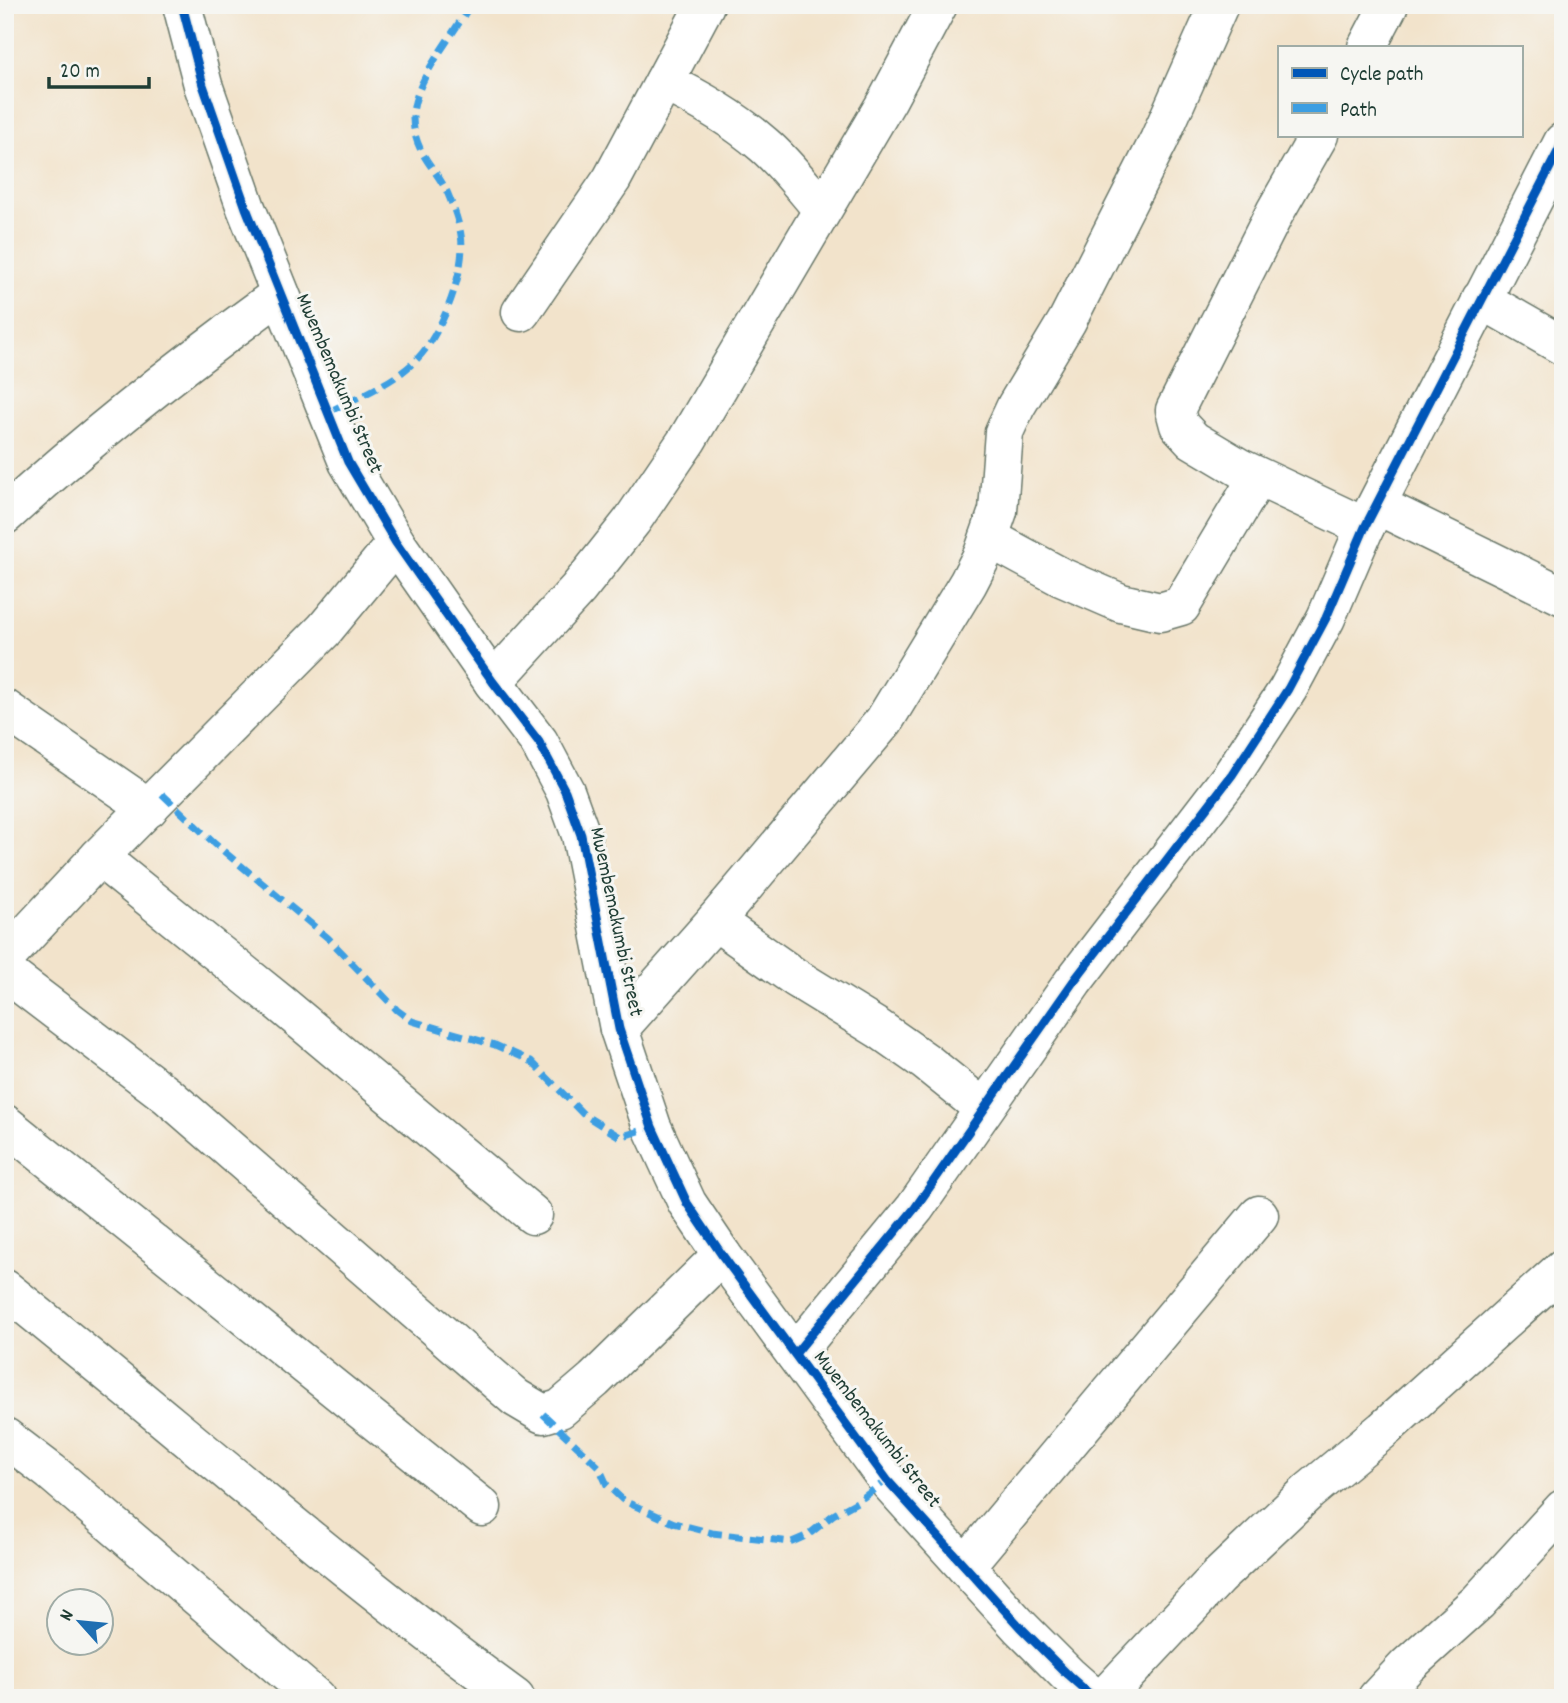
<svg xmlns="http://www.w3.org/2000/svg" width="1568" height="1703" font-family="Dekko,sans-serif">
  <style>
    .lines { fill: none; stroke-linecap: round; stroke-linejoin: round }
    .minor-casing { stroke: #697769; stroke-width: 41 }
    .minor { stroke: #fff; stroke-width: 38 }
    .quiet { stroke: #3c9ee2; stroke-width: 7; stroke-dasharray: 14 7; stroke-linecap: butt }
    .cycleway-casing { stroke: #f6f6f2; stroke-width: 13 }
    .cycleway { stroke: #0057b8; stroke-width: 9 }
    .labels { text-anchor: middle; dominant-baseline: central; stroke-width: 6; stroke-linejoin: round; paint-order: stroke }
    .street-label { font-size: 21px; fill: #1f3d34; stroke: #f6f6f2 }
  </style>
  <rect width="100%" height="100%" fill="#f6f6f2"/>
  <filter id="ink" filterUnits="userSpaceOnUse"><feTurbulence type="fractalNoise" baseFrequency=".0143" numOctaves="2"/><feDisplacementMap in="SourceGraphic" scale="14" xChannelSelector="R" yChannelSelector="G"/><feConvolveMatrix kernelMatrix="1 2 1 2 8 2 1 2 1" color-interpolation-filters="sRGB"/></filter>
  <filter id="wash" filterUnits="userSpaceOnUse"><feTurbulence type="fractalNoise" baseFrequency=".00686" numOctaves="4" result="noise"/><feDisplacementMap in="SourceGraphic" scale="28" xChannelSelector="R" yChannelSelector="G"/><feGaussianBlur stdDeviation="1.57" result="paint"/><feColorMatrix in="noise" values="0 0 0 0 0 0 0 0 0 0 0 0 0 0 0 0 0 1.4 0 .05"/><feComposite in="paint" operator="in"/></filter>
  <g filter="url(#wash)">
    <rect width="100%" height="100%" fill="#f2e3cb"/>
  </g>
  <g filter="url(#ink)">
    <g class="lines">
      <g class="minor-casing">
        <g id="minor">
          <polyline points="182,5 203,85 246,208 348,462 396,543 493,682 539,742 565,791 581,835 619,1029 652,1127 687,1203 722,1255 887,1480 1020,1627 1068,1675 1094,1698"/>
          <polyline points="1367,47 1389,5"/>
          <path d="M664 82C700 99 733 118 764 145 785 163 803 187 822 209"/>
          <polyline points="1319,135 1275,212 1175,410 1179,425 1193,440 1240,468 1365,527"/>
          <polyline points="1481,299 1563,346"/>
          <polyline points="521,312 612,179 705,5"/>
          <polyline points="1377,505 1563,596"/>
          <path d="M5 515C93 435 185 363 280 294"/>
          <polyline points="989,538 1061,577 1121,603 1160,612 1181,606 1258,477"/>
          <polyline points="493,682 578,589 632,521 687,440 888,99 938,5"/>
          <polyline points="5,709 149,808"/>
          <polyline points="99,857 281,1004 533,1215"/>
          <polyline points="715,921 796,978 879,1029 926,1062 983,1108"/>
          <polyline points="5,958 99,857 324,630 396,543"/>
          <polyline points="5,972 168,1096 516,1398 543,1414 560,1409 594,1380 722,1255"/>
          <polyline points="619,1029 715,921 884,721 968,583 983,554 998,511 1004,432 1016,406 1067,321 1159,140 1219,5"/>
          <polyline points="5,1124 482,1507"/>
          <path d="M5 1289C175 1425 339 1570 515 1698"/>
          <polyline points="795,1354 915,1208 1073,982 1232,775 1288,689 1326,618 1365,527 1563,142"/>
          <polyline points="5,1437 51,1472 316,1698"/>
          <polyline points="965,1566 1259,1215"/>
          <polyline points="1104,1698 1218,1577 1308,1492 1383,1430 1563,1268"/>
          <polyline points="1377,1698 1407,1666 1478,1602 1563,1509"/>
        </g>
      </g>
      <use href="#minor" class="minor"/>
      <g class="quiet">
        <polyline points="5,196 7,195"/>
        <path d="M327 413C357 397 395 383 418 358 442 333 467 269 461 235 459 222 453 206 448 194 435 166 414 154 413 118 412 83 453 36 470 5"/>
        <polyline points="162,794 215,844 328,938 397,1010 412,1021 495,1045 531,1061 583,1114 620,1137 652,1127"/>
        <polyline points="543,1414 599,1467 607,1485 624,1501 674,1523 712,1533 792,1542 808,1535 833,1515 857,1502 887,1480"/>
      </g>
      <g class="cycleway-casing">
        <g id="cycleway">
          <polyline points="182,5 203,85 246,208 348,462 396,543 493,682 539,742 565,791 581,835 619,1029 652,1127 687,1203 722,1255 887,1480 1020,1627 1068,1675 1094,1698"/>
          <polyline points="795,1354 915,1208 1073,982 1232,775 1288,689 1326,618 1365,527 1563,142"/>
        </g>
      </g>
      <use href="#cycleway" class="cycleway"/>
    </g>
  </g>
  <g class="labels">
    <g class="street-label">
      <text transform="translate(338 384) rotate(67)">Mwembemakumbi Street</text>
      <text transform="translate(615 922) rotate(78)">Mwembemakumbi Street</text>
      <text transform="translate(876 1430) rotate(52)">Mwembemakumbi Street</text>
    </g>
  </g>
  <rect width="1568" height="1703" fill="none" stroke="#f6f6f2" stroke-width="28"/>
  <rect x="1278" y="46" width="245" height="91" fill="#f6f6f2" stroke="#a0aca6" stroke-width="2"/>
  <rect x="1292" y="68" width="35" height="10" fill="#0057b8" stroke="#a0aca6" stroke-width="2"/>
  <text x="1340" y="80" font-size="21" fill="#1f3d34">Cycle path</text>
  <rect x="1292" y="103" width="35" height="10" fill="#3c9ee2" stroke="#a0aca6" stroke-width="2"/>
  <text x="1340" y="116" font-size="21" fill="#1f3d34">Path</text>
  <g transform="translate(80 1622) rotate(297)"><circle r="33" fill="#f6f6f2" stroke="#a0aca6" stroke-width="2"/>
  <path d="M0-5L12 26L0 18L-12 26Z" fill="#1f6fb2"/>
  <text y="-10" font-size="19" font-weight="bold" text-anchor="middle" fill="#1f3d34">N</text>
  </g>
  <path d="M49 77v10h100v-10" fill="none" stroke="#1f3d34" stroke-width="3.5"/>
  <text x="60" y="77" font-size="21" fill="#1f3d34" stroke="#f6f6f2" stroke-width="5" paint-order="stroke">20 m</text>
</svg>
